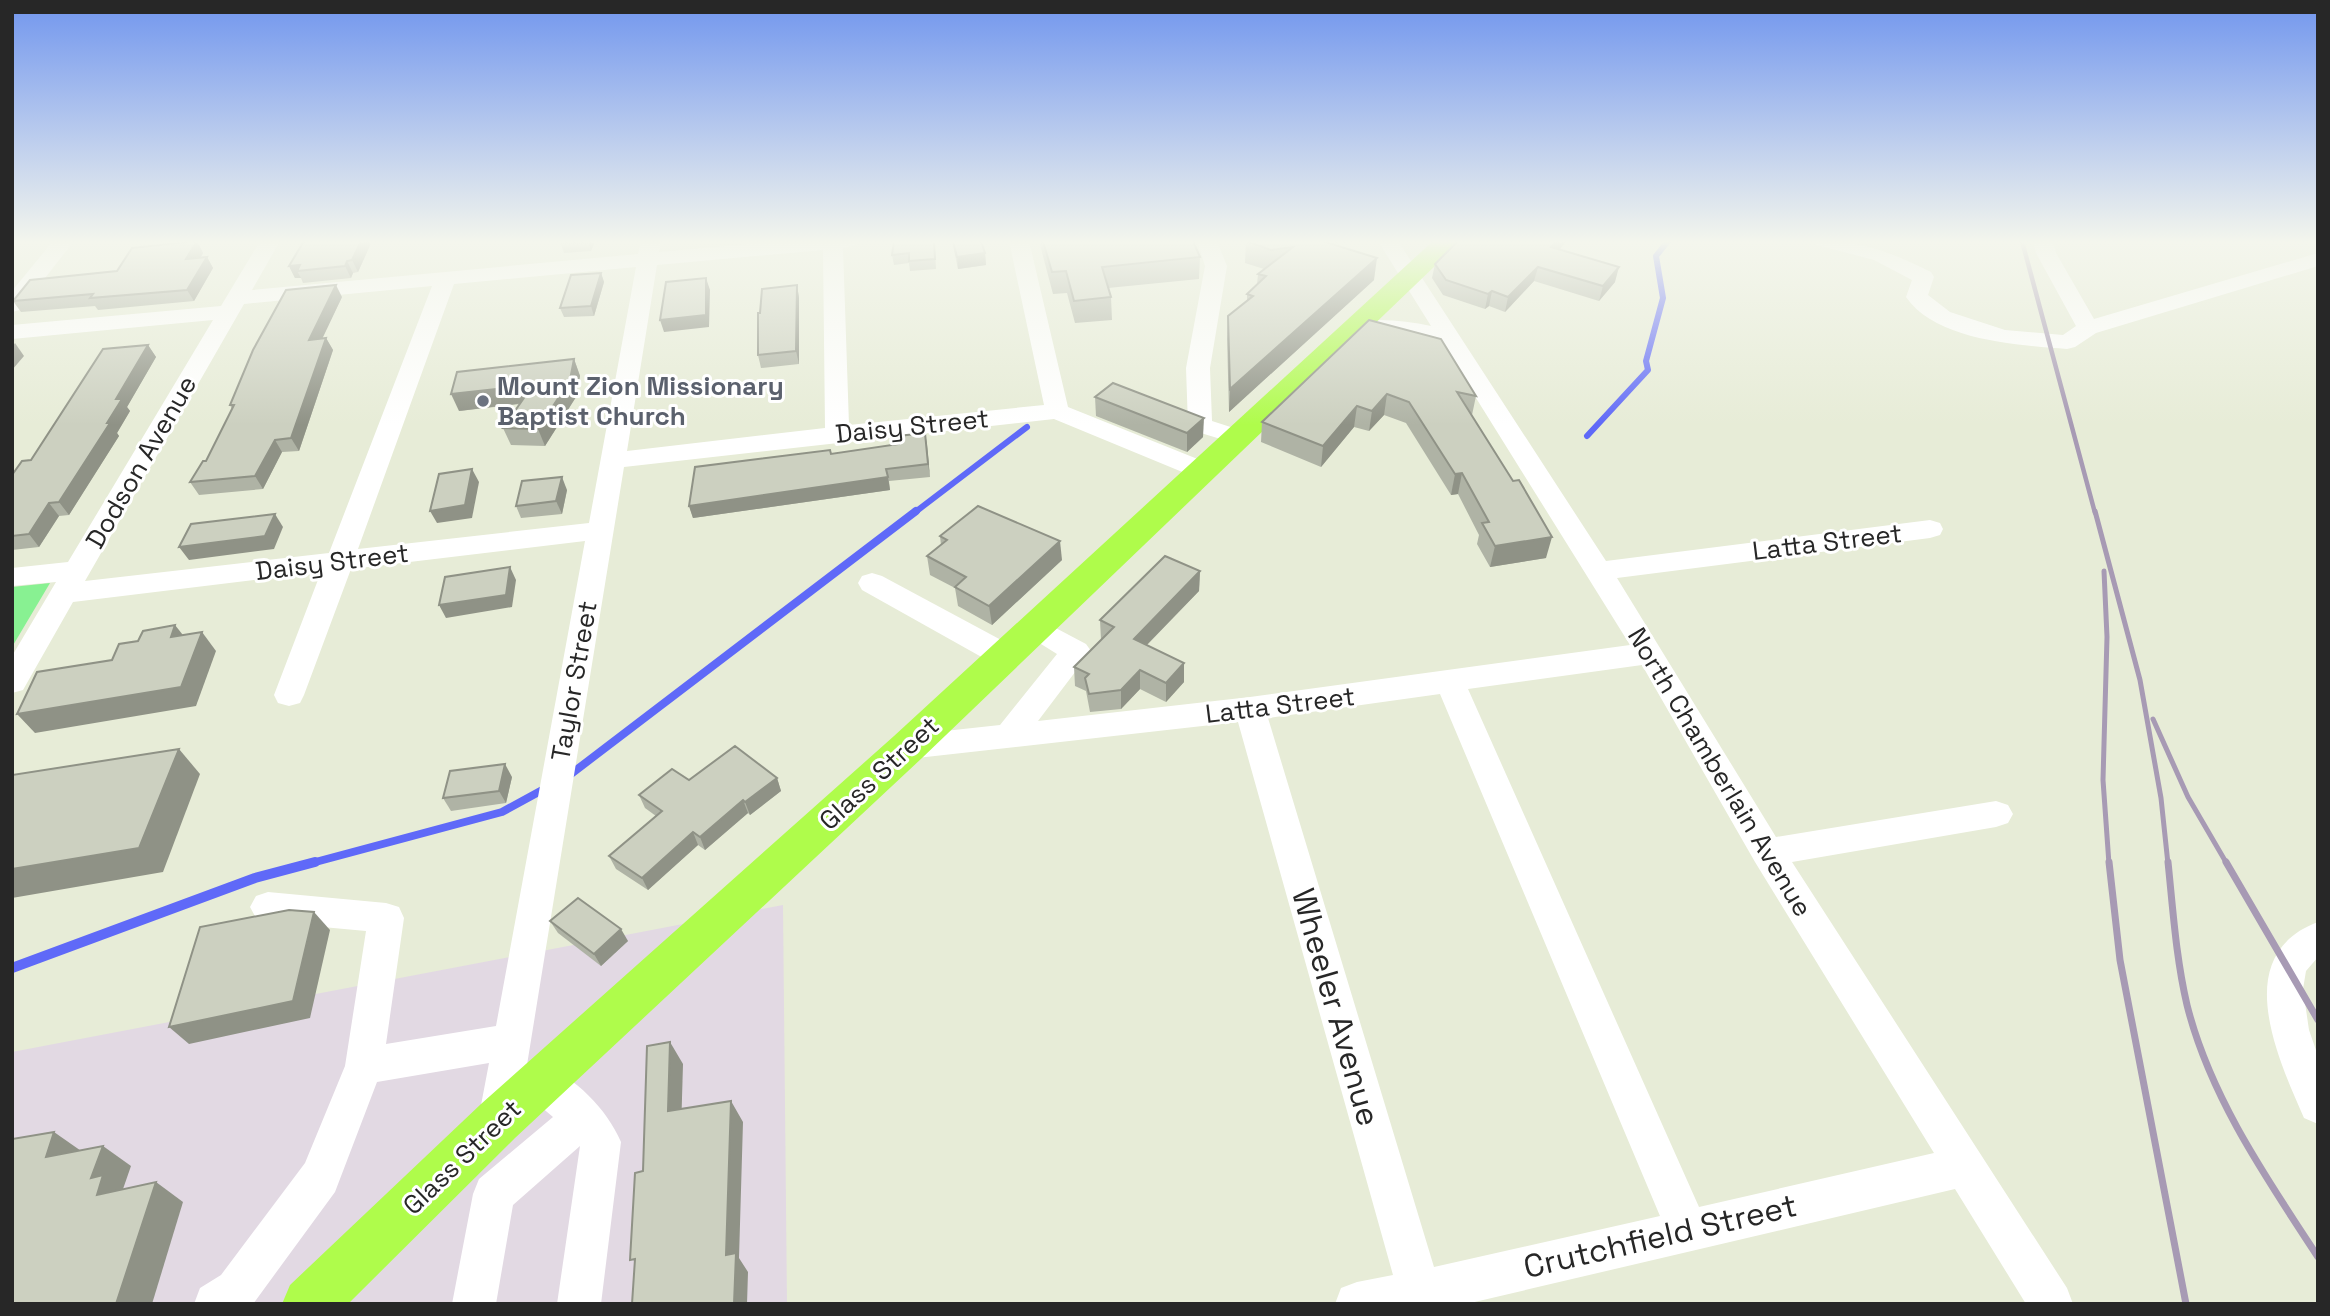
<svg xmlns="http://www.w3.org/2000/svg" width="2330" height="1316" font-family="'Space Grotesk',sans-serif">
  <style>
    .industrial { fill: #e2d9e3 }
    .pitch { fill: #88f192 }
    .lines { fill: none; stroke-linecap: round; stroke-linejoin: round }
    .stream-far2 { stroke: #5f69f8; stroke-width: 6 }
    .stream-far1 { stroke: #5f69f8; stroke-width: 8 }
    .stream { stroke: #5f69f8; stroke-width: 10 }
    .minor { fill: #fff; fill-rule: evenodd }
    .major { fill: #affc4b; fill-rule: evenodd }
    .rail-far2 { stroke: #a79ab4; stroke-width: 4.5 }
    .rail-far1 { stroke: #a79ab4; stroke-width: 5 }
    .rail { stroke: #a79ab4; stroke-width: 7 }
    .wall { fill: #afb3a5 }
    .shaded-wall { fill: #8f9286 }
    .building { fill: #ccd0c0; stroke: #8f9286; stroke-width: 2 }
    .worship-dot { fill: #6b7280; stroke: #fff; stroke-width: 2.5 }
    .labels { text-anchor: middle; dominant-baseline: central; stroke-width: 6; stroke-linejoin: round; paint-order: stroke }
    .worship-label { font-size: 26px; font-weight: bold; fill: #5b616d; stroke: #fff; text-anchor: start }
    .street-label { font-size: 26px; fill: #272727; stroke: #fff }
    .near-street-label { font-size: 32px; fill: #272727; stroke: #fff }
  </style>
  <rect width="100%" height="100%" fill="#e7ecd7"/>
  <polygon class="industrial" points="783,905 787,1304 12,1304 12,1052"/>
  <polygon class="pitch" points="50,583 12,647 12,587"/>
  <g class="lines">
    <g class="stream-far2">
      <polyline points="1587,436 1648,370 1646,361 1663,298 1656,256 1668,241"/>
      <polyline points="914,513 1027,427"/>
    </g>
    <g class="stream-far1">
      <polyline points="567,777 916,511"/>
      <polyline points="308,864 502,812 546,788"/>
    </g>
    <polyline class="stream" points="12,968 255,878 315,862"/>
    <g class="minor">
      <polygon points="53,241 74,241 20,310 12,312 12,291"/>
      <path d="M260 241H280L252 290 638 254 641 241H661L659 252 784 241H859L856 245 843 248 849 425 1044 405 1009 241H1029L1068 407 1210 464 1214 470 1210 476 1201 478 1192 476 1054 419 624 467 526 1071 541 1063C575 1077 607 1109 621 1142L601 1304H557L580 1146 513 1205 496 1304H452L473 1194 479 1179 553 1117 527 1095 524 1087 518 1121 512 1135 498 1140 484 1135 478 1121 489 1063 377 1082 335 1192 253 1304H194L200 1288 221 1275 305 1163 345 1066 366 931 268 922 256 918 250 907 256 896 268 892 386 903 399 907 404 918 386 1044 496 1026 585 541 351 569 304 695 300 703 289 706 278 703 274 695 321 572 73 602 23 690 12 693V656L56 582 12 586V568L68 562 213 320 12 339V325L221 306ZM823 250 825 428 627 451 657 265ZM636 267 589 523 358 549 454 284ZM432 286 329 553 85 581 244 304Z"/>
      <polygon points="1197,241 1217,241 1227,266 1210,368 1212,421 1246,432 1249,437 1246,442 1237,444 1191,430 1188,425 1186,368 1205,266"/>
      <path d="M1378 241H1398L1606 561 1930 520 1940 523 1943 529 1940 535 1930 538 1617 578 1776 837 1996 801 2008 805 2013 814 2008 823 1996 827 1792 862 2067 1288 2073 1304H2026L1955 1189 1466 1304H1335L1341 1288 1357 1282 1393 1275 1238 722 908 759 897 756 892 747 897 738 908 735 1000 725 1057 654 1025 634 1020 627 1025 620 1035 617 1086 644 1091 651 1038 721 1250 697 1630 645 1443 345 1402 334H1345L1342 329 1345 324C1373 317 1403 320 1431 326ZM1642 665 1755 862 1934 1153 1699 1207 1468 689ZM1440 694 1660 1216 1434 1267 1268 718Z"/>
      <path d="M1814 241C1863 241 1888 251 1931 272L1934 277 1928 295 1950 312 2005 330 2063 335 2076 326 2036 253 2033 241H2053L2056 253 2094 319 2318 253V266L2096 333 2075 347 2067 349C2019 345 1936 341 1906 297L1912 280 1874 260 1817 245Z"/>
      <polygon points="872,573 882,576 1016,648 1020,656 1016,664 1005,667 994,664 862,590 858,583 862,576"/>
      <path d="M2318 922V957L2306 971 2303 989 2309 1030 2318 1056V1124L2304 1118C2278 1058 2229 955 2318 922Z"/>
    </g>
    <polygon class="major" points="1433,241 1461,241 922,758 515,1138 348,1304 282,1304 290,1285 481,1104 894,736"/>
    <polyline class="rail-far2" points="2022,241 2095,513"/>
    <g class="rail-far1">
      <polyline points="2095,511 2140,680 2161,798 2168,864"/>
      <polyline points="2104,571 2107,637 2103,780 2109,864"/>
      <polyline points="2153,719 2188,797 2227,864"/>
    </g>
    <g class="rail">
      <polyline points="2109,862 2120,960 2186,1304"/>
      <path d="M2168 862C2173 910 2176 958 2187 1005 2210 1097 2267 1179 2318 1257"/>
      <polyline points="2226,862 2318,1020"/>
    </g>
  </g>
  <g class="wall">
    <polygon points="197,241 203,253 201,257 207,257 213,268 194,301 98,310 95,306 21,312 13,301 117,271"/>
    <polygon points="304,241 372,241 358,272 353,273 351,278 303,283 301,278 295,278 289,266"/>
    <polygon points="560,241 595,241 591,251 564,253"/>
    <polygon points="952,241 985,253 986,265 958,269"/>
    <polygon points="1039,241 1193,241 1200,257 1199,279 1108,288 1111,297 1112,320 1075,323 1067,293 1053,294"/>
    <polygon points="1246,241 1366,241 1333,244 1374,280 1229,412 1227,339 1228,316 1247,301 1247,294 1257,285 1258,274 1264,269 1245,263"/>
    <polygon points="1458,241 1567,241 1559,250 1615,282 1599,301 1534,281 1505,312 1489,306 1485,309 1443,295 1432,278 1435,264"/>
    <polygon points="935,248 936,269 910,271 909,263 894,265 892,255"/>
    <polygon points="601,273 604,282 594,316 564,317 560,308"/>
    <polygon points="797,285 799,298 799,364 761,368 758,355 760,313"/>
    <polygon points="342,297 322,338 326,338 333,350 299,451 282,452 263,489 199,495 190,482 206,461 232,409 230,405"/>
    <polygon points="1369,320 1476,396 1472,415 1546,558 1490,567 1477,544 1479,535 1458,494 1451,495 1406,423 1384,415 1369,431 1354,427 1321,467 1261,442 1262,422"/>
    <polygon points="148,345 156,357 127,407 130,411 117,433 119,436 69,515 59,516 39,547 12,550 12,475 31,460"/>
    <polygon points="574,359 580,376 576,397 545,446 511,445 503,428 520,404 459,411"/>
    <polygon points="1095,397 1203,437 1187,452 1096,416"/>
    <polygon points="925,433 930,477 889,481 890,490 693,518 689,506 831,454 899,444"/>
    <polygon points="567,490 562,514 521,518 516,506"/>
    <polygon points="940,536 1062,560 992,625 958,606 955,588 930,575 927,556 941,545"/>
    <polygon points="1200,571 1199,591 1147,645 1184,663 1184,682 1166,702 1140,689 1121,709 1090,712 1086,691 1075,686 1074,667 1101,640 1100,620"/>
    <polygon points="512,777 506,803 451,811 443,798"/>
    <polygon points="777,778 781,791 750,815 748,813 705,850 698,845 648,890 616,869 609,856 656,816 645,808 639,795"/>
    <polygon points="550,921 628,941 601,966 558,933"/>
  </g>
  <g class="shaded-wall">
    <polygon points="197,241 203,253 193,270 186,259"/>
    <polygon points="361,241 372,241 358,272 352,260"/>
    <polygon points="588,241 595,241 591,251"/>
    <polygon points="1557,241 1567,241 1548,262 1551,247"/>
    <polygon points="985,253 986,265 958,269 957,257"/>
    <polygon points="207,257 213,268 194,301 187,290"/>
    <polygon points="1377,258 1374,280 1229,412 1230,389"/>
    <polygon points="347,261 353,273 351,278 345,266"/>
    <polygon points="300,265 297,271 301,278 295,278 289,266"/>
    <polygon points="1538,267 1534,281 1505,312 1508,297"/>
    <polygon points="1619,267 1615,282 1599,301 1603,286"/>
    <polygon points="601,273 604,282 594,316 591,306"/>
    <polygon points="706,278 710,290 709,327 664,332 660,320"/>
    <polygon points="336,285 342,297 316,352 309,340"/>
    <polygon points="797,285 799,298 799,364 796,351"/>
    <polygon points="1492,291 1489,306 1485,309 1488,294"/>
    <polygon points="326,338 333,350 299,451 291,438"/>
    <polygon points="15,343 24,356 12,370 12,347"/>
    <polygon points="148,345 156,357 127,407 130,411 117,433 119,436 69,515 59,502 107,423 116,399"/>
    <polygon points="574,359 580,376 576,397 545,446 538,429"/>
    <polygon points="533,385 540,401 459,411 451,394"/>
    <polygon points="1387,394 1384,415 1369,431 1372,411"/>
    <polygon points="1357,406 1354,427 1321,467 1323,446"/>
    <polygon points="1204,418 1203,437 1187,452 1187,433"/>
    <polygon points="925,433 927,445 930,477 928,464"/>
    <polygon points="275,440 282,452 263,489 255,476"/>
    <polygon points="472,469 479,482 472,518 437,523 430,511"/>
    <polygon points="1462,473 1458,494 1451,495 1455,474"/>
    <polygon points="562,477 567,490 562,514 556,501"/>
    <polygon points="888,477 890,490 693,518 689,506"/>
    <polygon points="49,503 59,516 39,547 29,534"/>
    <polygon points="275,514 283,527 274,549 189,560 179,547"/>
    <polygon points="1552,537 1546,558 1490,567 1495,546"/>
    <polygon points="1060,541 1062,560 992,625 989,606"/>
    <polygon points="510,567 516,580 512,607 446,618 439,605"/>
    <polygon points="1200,571 1199,591 1134,658 1134,639"/>
    <polygon points="175,625 190,644 171,637"/>
    <polygon points="202,632 216,651 196,706 35,733 17,714"/>
    <polygon points="1184,663 1184,682 1166,702 1166,683"/>
    <polygon points="1140,670 1140,689 1121,709 1121,690"/>
    <polygon points="179,749 200,774 163,872 12,898 12,869"/>
    <polygon points="505,764 512,777 506,803 499,791"/>
    <polygon points="777,778 781,791 750,815 745,802"/>
    <polygon points="743,800 748,813 705,850 700,837"/>
    <polygon points="693,832 698,845 648,890 642,878"/>
    <polygon points="314,912 330,930 310,1018 189,1044 169,1027"/>
    <polygon points="621,929 628,941 601,966 594,954"/>
    <polygon points="670,1042 683,1064 681,1132 668,1111"/>
    <polygon points="731,1101 743,1122 739,1258 748,1272 747,1304 734,1304 726,1255"/>
    <polygon points="54,1132 84,1153 46,1157"/>
    <polygon points="103,1146 131,1166 123,1189 97,1195 91,1178"/>
    <polygon points="156,1182 183,1202 152,1304 116,1304"/>
  </g>
  <g class="building">
    <polygon points="197,241 186,259 207,257 187,290 90,298 93,294 13,301 30,280 117,271 132,248"/>
    <polygon points="304,241 361,241 352,260 347,261 345,266 297,271 300,265 289,266"/>
    <polygon points="894,241 934,241 935,259 909,261 909,253 892,255"/>
    <polygon points="953,241 981,241 985,253 957,257"/>
    <polygon points="1043,241 1193,241 1200,257 1102,267 1111,297 1074,301 1066,271 1052,272"/>
    <polygon points="1246,241 1322,241 1377,258 1230,389 1228,316 1253,296 1247,294 1266,276 1258,274 1293,247 1271,250"/>
    <polygon points="1458,241 1557,241 1551,247 1619,267 1603,286 1538,267 1508,297 1492,291 1488,294 1446,280 1435,264"/>
    <polygon points="601,273 591,306 560,308 571,275"/>
    <polygon points="706,278 706,315 660,320 666,282"/>
    <polygon points="336,285 309,340 326,338 291,438 275,440 255,476 190,482 203,461 206,461 234,405 230,405 253,350 286,290"/>
    <polygon points="797,285 796,351 758,355 758,313 760,313 762,289"/>
    <polygon points="1369,320 1441,339 1476,396 1457,392 1513,481 1519,480 1552,537 1495,546 1482,523 1489,522 1462,473 1455,474 1409,402 1387,394 1372,411 1357,406 1323,446 1262,422"/>
    <polygon points="148,345 116,399 122,399 107,423 110,423 59,502 49,503 29,534 12,536 12,475 22,461 31,460 103,349"/>
    <polygon points="574,359 570,380 538,429 503,428 533,385 451,394 457,372"/>
    <polygon points="1113,383 1204,418 1187,433 1095,397"/>
    <polygon points="925,433 928,464 886,469 888,477 689,506 695,467 830,450 831,454 899,444 898,436"/>
    <polygon points="472,469 465,505 430,511 439,474"/>
    <polygon points="562,477 556,501 516,506 522,481"/>
    <polygon points="978,506 1060,541 989,606 955,587 966,577 927,556 947,540 940,536"/>
    <polygon points="275,514 265,536 179,547 191,524"/>
    <polygon points="1165,556 1200,571 1134,639 1184,663 1166,683 1140,670 1121,690 1089,694 1085,678 1089,674 1074,667 1114,627 1100,620"/>
    <polygon points="510,567 506,595 439,605 445,577"/>
    <polygon points="175,625 171,637 202,632 181,687 17,714 37,672 112,660 119,644 138,641 143,631"/>
    <polygon points="735,746 777,778 745,802 743,800 700,837 693,832 642,878 609,856 662,811 639,795 672,769 689,780"/>
    <polygon points="179,749 139,848 12,869 12,775"/>
    <polygon points="505,764 499,791 443,798 450,771"/>
    <polygon points="578,898 621,929 594,954 550,921"/>
    <polygon points="289,910 314,912 293,1001 169,1027 200,927"/>
    <polygon points="670,1042 668,1111 731,1101 726,1255 736,1253 734,1304 632,1304 635,1259 630,1260 635,1173 643,1171 647,1046"/>
    <polygon points="54,1132 46,1157 103,1146 91,1178 103,1175 97,1195 156,1182 116,1304 12,1304 12,1139"/>
  </g>
  <linearGradient id="sky" x2="0" y2="1"><stop stop-color="#7196ee"/><stop offset="0.57" stop-color="#f4f6ed"/><stop offset="1" stop-color="#f4f6ed" stop-opacity="0"/></linearGradient>
  <rect width="2330" height="425" fill="url(#sky)"/>
  <circle class="worship-dot" cx="483" cy="401" r="7"/>
  <g class="labels">
    <g class="worship-label">
      <text x="497" y="386">Mount Zion Missionary<tspan x="497" dy="30">Baptist Church</tspan></text>
    </g>
    <g class="street-label">
      <text transform="translate(912 426) rotate(-6)">Daisy Street</text>
      <text transform="translate(141 462) rotate(-60)">Dodson Avenue</text>
      <text transform="translate(1827 542) rotate(-7)">Latta Street</text>
      <text transform="translate(332 562) rotate(-7)">Daisy Street</text>
      <text transform="translate(574 681) rotate(-80)">Taylor Street</text>
      <text transform="translate(1280 705) rotate(-7)">Latta Street</text>
      <text transform="translate(1720 772) rotate(59)">North Chamberlain Avenue</text>
      <text transform="translate(879 773) rotate(-43)">Glass Street</text>
      <text transform="translate(462 1157) rotate(-44)">Glass Street</text>
    </g>
    <g class="near-street-label">
      <text transform="translate(1336 1007) rotate(74)">Wheeler Avenue</text>
      <text transform="translate(1660 1236) rotate(-13)">Crutchfield Street</text>
    </g>
  </g>
  <rect width="2330" height="1316" fill="none" stroke="#272727" stroke-width="28"/>
</svg>
